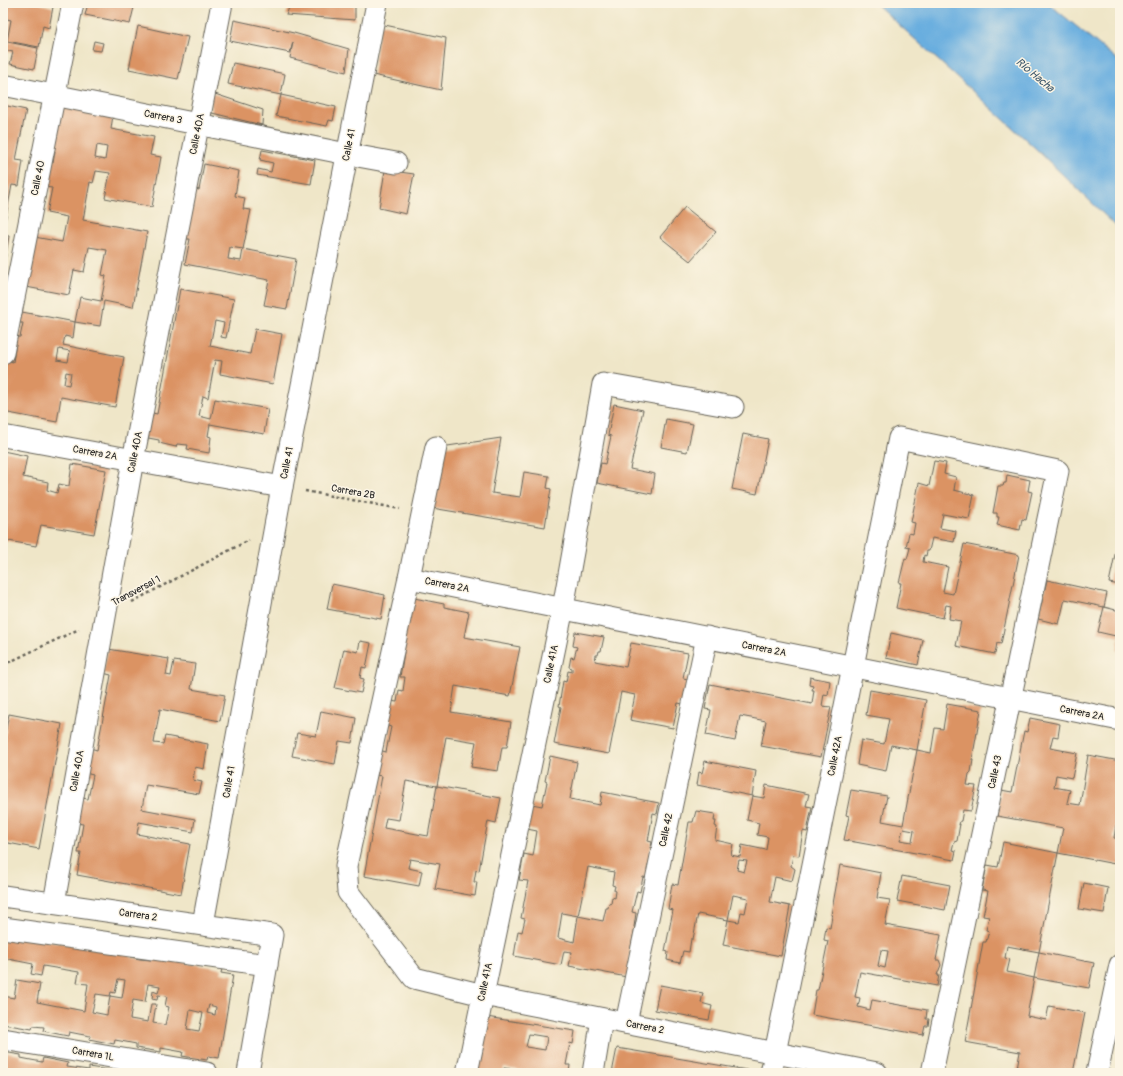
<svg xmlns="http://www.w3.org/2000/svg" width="1123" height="1076" font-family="Pangolin,sans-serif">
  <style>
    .water { fill: #69aedf; stroke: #42657e }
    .building { fill: #db9363; fill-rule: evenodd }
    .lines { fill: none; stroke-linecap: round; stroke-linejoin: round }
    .street-casing { stroke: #666358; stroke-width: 23 }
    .path { stroke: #666358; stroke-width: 2.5; stroke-dasharray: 3 3; stroke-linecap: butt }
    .street { stroke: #fff; stroke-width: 21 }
    .labels { text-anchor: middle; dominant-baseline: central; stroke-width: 3; stroke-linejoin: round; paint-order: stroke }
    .street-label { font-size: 10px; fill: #1c1c1c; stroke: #fcf5e5 }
    .water-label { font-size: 11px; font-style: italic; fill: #3b566a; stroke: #fcf5e5 }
  </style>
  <rect width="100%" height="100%" fill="#fcf5e5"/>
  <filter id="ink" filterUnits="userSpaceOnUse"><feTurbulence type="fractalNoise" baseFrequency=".025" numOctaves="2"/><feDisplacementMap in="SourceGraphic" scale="8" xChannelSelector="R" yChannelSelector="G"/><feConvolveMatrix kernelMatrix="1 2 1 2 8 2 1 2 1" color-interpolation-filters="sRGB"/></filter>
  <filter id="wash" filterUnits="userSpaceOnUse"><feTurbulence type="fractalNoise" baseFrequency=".012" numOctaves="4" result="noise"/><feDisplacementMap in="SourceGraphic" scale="16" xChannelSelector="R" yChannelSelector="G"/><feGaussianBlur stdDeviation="0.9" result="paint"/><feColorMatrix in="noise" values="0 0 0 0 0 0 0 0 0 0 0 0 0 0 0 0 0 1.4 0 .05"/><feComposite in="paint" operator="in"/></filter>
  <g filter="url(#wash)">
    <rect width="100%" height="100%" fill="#efe6c8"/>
    <polygon class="water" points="875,3 1048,3 1120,62 1120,230 1034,147"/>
    <g id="blocks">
      <g class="building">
        <polygon points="3,3 37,3 53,7 49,28 43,26 39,47 7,41 11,20 3,18"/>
        <polygon points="88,3 135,3 130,24 85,15"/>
        <polygon points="291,3 355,3 355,20 286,15"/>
        <polygon points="234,20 294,33 349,49 346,72 290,58 293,42 290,53 230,41"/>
        <polygon points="380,24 446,38 441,90 373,75"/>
        <polygon points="138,26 188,37 178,79 129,69"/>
        <polygon points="3,41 38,48 34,69 10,64 13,52 3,50"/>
        <polygon points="94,41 103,43 101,51 92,50"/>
        <polygon points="233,63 285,74 281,95 228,84"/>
        <polygon points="209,92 263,110 262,125 212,113"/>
        <polygon points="281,95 336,107 333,121 329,120 327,126 276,116"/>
        <path d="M55 104 113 115 111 129 154 137 150 155 161 157 152 207 105 198 110 173 96 171 93 183 90 182 83 220 147 232 133 307 104 301 100 326 75 322 73 338 65 336 63 345 124 357 115 407 61 397 57 422 3 412V373L6 360 13 362 17 337H20L23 323H20L22 312 75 322 80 297 101 301 106 276 102 275 107 250 89 247 84 272 74 270 69 295 26 287 29 236 62 242 67 217 47 213 52 188 45 187 49 162 53 163 55 151 52 150ZM97 145 107 147 105 160 95 158ZM59 349 70 351 68 362 57 360ZM66 372 71 373 69 385 64 384Z"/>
        <polygon points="3,105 26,110 16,160 23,161 19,186 12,185 4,227"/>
        <polygon points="262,150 315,160 311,184 257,175 258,169 271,172 273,163 260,160"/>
        <polygon points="204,164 239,171 235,196 245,198 243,209 251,210 243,249 230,247 228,259 241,261 243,249 296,259 287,309 264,305 269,280 185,264 190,239 186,239 192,188 199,190"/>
        <polygon points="385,170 414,174 406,214 379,208"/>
        <polygon points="685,207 716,232 690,261 660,237"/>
        <polygon points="3,235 9,236 4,267 3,267"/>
        <polygon points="180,289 234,299 226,338 221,337 224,323 215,321 210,346 250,354 255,329 282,334 273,384 220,374 222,361 215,360 208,398 203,396 199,416 211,419 215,399 268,409 264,434 210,424 208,436 211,437 209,453 187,449 188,445 177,444 176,447 159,443 159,440 143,437 148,412 157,414"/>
        <polygon points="614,404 643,410 630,469 655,474 652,494 597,483 601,463 605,464 611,436 608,435"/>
        <polygon points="666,419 693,424 687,452 661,447"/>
        <polygon points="743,434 768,439 757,494 732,489"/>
        <polygon points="501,438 492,493 520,497 524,472 549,476 547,488 551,489 545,527 432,508 441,447"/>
        <polygon points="3,451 27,456 23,477 48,482 47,490 57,493 59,484 69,486 72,464 106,470 94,534 41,525 36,546 3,540"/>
        <polygon points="934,461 946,463 944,474 956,477 954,490 974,495 969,519 943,514 940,528 956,531 954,542 932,538 929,551 927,551 926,556 924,555 923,562 948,567 943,592 953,594 964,544 1019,555 1001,644 997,643 995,654 956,646 961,621 949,619 951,606 946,605 943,618 896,608 901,583 899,583 905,558 907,559 910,548 906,547 909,533 913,534 915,523 911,522 919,483 929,486"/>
        <polygon points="1007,475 1030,480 1028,491 1032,492 1026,520 1022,519 1020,530 997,525 999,517 997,517 997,513 993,513 998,486 1003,486 1004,483 1006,483"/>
        <polygon points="1117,545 1120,547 1120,585 1109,583"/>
        <polygon points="1047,580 1107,593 1104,607 1065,599 1059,624 1038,619"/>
        <polygon points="332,584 385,595 381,619 327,609"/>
        <polygon points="409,597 444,604 444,607 469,612 464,637 520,647 510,696 455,686 451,712 511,722 507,747 502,747 498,771 471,767 476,742 446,737 437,786 406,781 399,820 386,818 384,828 428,836 437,786 501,798 496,823 488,821 479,871 476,870 474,882 477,882 475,896 435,889 440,864 410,859 408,868 422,871 419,886 364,876 382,776 375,775 379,750 386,752 391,727 385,725 390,701 397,702 399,690 403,691 405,677 400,677 404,652 396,650"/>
        <polygon points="1104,607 1120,611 1120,637 1098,632"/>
        <polygon points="575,632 604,637 601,651 599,651 598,655 596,655 595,661 626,667 631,643 688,653 683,678 688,679 683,704 678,703 673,728 630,720 635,695 621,692 609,754 554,744 561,707 559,706 563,681 566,682 568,671 572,672 572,668 569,667 571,657 574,658 577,647 573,646"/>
        <polygon points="891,633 923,640 918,665 886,658"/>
        <polygon points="1119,639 1120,639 1120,651 1117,650"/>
        <polygon points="360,641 371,643 366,668 362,667 360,678 364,679 361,693 335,688 344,649 358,652"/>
        <polygon points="108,649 169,659 166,675 171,676 174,661 195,664 191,689 225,695 220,721 160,709 154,743 163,744 165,736 208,744 204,769 195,767 193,780 202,782 199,794 146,785 142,809 195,819 193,832 139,822 137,834 190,844 181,894 77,875 81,853 78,853 83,824 76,823 81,798 88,799 93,775 85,773 90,748 97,750 107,697 111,675 103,673"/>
        <polygon points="810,677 830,681 828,695 824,694 822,706 831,707 821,757 761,746 766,721 751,718 740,716 735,741 706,735 711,710 705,709 710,684 812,704 814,690 812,690 813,686 809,685"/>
        <polygon points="870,690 926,700 917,750 891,745 886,771 857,765 861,740 884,744 889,719 866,715"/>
        <path d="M947 704 981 710 972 760H973L971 772 969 774 967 785 976 786 971 811 963 810 961 821H960L959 825 960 824 957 841 954 842 952 850 956 851 954 860 844 840 849 816 846 815 851 790 887 796 882 821 903 825 917 750 931 753 935 728 943 729ZM903 829 914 831 912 842 900 840Z"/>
        <polygon points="321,711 356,718 352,743 339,741 335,764 292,756 297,733 316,736"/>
        <polygon points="9,714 62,724 39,849 3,842 3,744"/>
        <polygon points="1030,718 1060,724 1058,737 1053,736 1050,748 1077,753 1072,778 1056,775 1054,787 1070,790 1067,803 1080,805 1088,755 1120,761 1120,825 1116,825 1114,838 1120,839 1120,865 1058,853 1063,828 997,816 1001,790 1012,792 1024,731 1027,732"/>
        <path d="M550 756 577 762 570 799 600 805 602 792 659 803 657 814 653 813 648 841 652 842 650 853H653L649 878 643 877 640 892 637 891 632 912 636 913 634 927H635L630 952 632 978 569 966 572 952 564 951 561 965 514 956 518 931 522 932 525 919 521 918 528 881 519 880 524 854 533 856 537 831 527 829 532 804 542 806 547 782 545 781ZM588 867 614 872 612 885 615 886 614 890 616 891 615 898 612 897 611 904 609 903 608 908H606L603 921 578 916ZM562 913 578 916 574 942 558 938Z"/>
        <polygon points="705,761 756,771 752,796 697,785 699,772 702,773"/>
        <path d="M766 785 809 794 806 806 812 807 807 832 803 831 799 856 793 855 791 866 795 869 792 881 775 877 770 902 790 906 781 956 723 945 728 920 739 922 741 912 745 913 748 898 733 895 728 920 698 914 693 939H691L689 952 683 951 680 963 667 960 668 952 665 951 673 910 668 909 672 884 678 885 689 822H693L696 811 715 814 714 821H716L715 826 717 827 715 840 733 844 731 855 740 857 742 845 766 850 768 837 757 835 759 823 747 820 752 796 764 798ZM739 860 747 861 744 872 737 870Z"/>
        <polygon points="1003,842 1058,853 1039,952 1007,946 1005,958 1010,959 1007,972 1034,978 1027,1016 1046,1020 1049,1006 1085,1013 1073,1073 1016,1073 1020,1052 965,1042 983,942 986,942 989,931 986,930 989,917 983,916 988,891 982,890 987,865 998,867"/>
        <path d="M840 865 881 873 877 898 890 900 885 925 941 935 936 960H939L941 965 937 975H939L937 986 860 972 855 997 860 998 858 1007 870 1010 872 1000 927 1010 926 1019H929L928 1026H925L923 1035 812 1015 816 990H818L828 941 824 940 826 927 830 928 832 916 831 915ZM881 950 888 951 885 968 878 966Z"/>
        <polygon points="902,876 950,885 945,910 897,901"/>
        <polygon points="1084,883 1108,888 1104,913 1079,909"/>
        <path d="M3 934 130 953V957L140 959 151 960 152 957 211 967 222 969 221 973 233 975 219 1058 208 1056 207 1060 182 1056 183 1052 161 1048V1052L136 1048V1044L126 1042 115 1040 114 1044 89 1039 90 1036 79 1034 69 1032 68 1036 43 1031 44 1027 33 1026 32 1029 3 1024V996L14 998 17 980 40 984 37 1002 84 1011 88 984 77 983 79 972 43 966 41 976 31 974 33 964 3 958ZM118 979 125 980 122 998 110 996 107 1015 92 1012 96 994 110 996 111 992 115 993ZM148 984 160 986 158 993 153 991 152 999 157 1000 158 995 167 996 165 1006 169 1007 165 1025 153 1023 156 1004H151L148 1022 130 1019 133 1000 145 1002ZM209 1005 216 1007 215 1015 207 1013ZM190 1010 203 1013 199 1031 187 1029Z"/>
        <polygon points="1039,952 1094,963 1089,988 1034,978"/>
        <polygon points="660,985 703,993 701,1003 712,1006 709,1020 655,1010"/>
        <path d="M480 1016 575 1031 573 1044 570 1043 566 1065H570L569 1073H538L504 1068 503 1073H476ZM529 1034 547 1037 545 1050 526 1047Z"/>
        <polygon points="617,1048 659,1055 753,1071 752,1073 612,1073"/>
        <polygon points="3,1052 21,1055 21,1058 31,1060 42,1062 43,1058 68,1063 67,1067 89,1070 89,1067 114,1071 114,1073 3,1073"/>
      </g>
    </g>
  </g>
  <g filter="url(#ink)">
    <use href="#blocks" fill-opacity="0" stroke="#666358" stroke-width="1"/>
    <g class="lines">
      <g class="street-casing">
        <g id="street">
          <polyline points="3,85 347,154 396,163"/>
          <polyline points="3,353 73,3"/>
          <polyline points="3,436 282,487"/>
          <polyline points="436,447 409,578 346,866 348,892 414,978 483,995 877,1073"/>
          <polyline points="409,578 1120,720"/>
          <polyline points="3,896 272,935 248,1073"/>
          <polyline points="54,903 133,460 222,3"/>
          <polyline points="203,924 282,487 377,3"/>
          <polyline points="3,928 267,965"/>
          <polyline points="626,1023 707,637"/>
          <polyline points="3,1039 207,1073"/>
          <polyline points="467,1073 563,608 603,384 733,407"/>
          <polyline points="593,1073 602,1019"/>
          <polyline points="771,1073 899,438 1058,471 932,1073"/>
          <polyline points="1097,1073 1120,965"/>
        </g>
      </g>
      <g class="path">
        <polyline points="305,491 400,509"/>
        <polyline points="132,602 249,540"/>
        <polyline points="3,665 79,629"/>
      </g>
      <use href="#street" class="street"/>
    </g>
  </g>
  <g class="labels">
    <g class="street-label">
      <text transform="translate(163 117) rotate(11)">Carrera 3</text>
      <text transform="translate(197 134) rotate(-79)">Calle 40A</text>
      <text transform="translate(349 145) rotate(-79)">Calle 41</text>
      <text transform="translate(38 178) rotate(-79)">Calle 40</text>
      <text transform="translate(135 452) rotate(-79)">Calle 40A</text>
      <text transform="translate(95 453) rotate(10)">Carrera 2A</text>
      <text transform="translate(287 463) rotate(-79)">Calle 41</text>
      <text transform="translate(353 492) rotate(10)">Carrera 2B</text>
      <text transform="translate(447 585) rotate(11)">Carrera 2A</text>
      <text transform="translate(136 591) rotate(-28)">Transversal 1</text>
      <text transform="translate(764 649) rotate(11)">Carrera 2A</text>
      <text transform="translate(551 664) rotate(-78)">Calle 41A</text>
      <text transform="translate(1082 713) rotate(11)">Carrera 2A</text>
      <text transform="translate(835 756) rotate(-79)">Calle 42A</text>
      <text transform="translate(77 771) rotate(-80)">Calle 40A</text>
      <text transform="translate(995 772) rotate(-78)">Calle 43</text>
      <text transform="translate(229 782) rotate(-80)">Calle 41</text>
      <text transform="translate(666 830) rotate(-78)">Calle 42</text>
      <text transform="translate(138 915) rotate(8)">Carrera 2</text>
      <text transform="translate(485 982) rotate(-78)">Calle 41A</text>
      <text transform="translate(645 1027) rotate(11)">Carrera 2</text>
      <text transform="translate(93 1054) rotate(10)">Carrera 1L</text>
    </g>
    <g class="water-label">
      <text transform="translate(1035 75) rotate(40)">Río Hacha</text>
    </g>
  </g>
  <rect width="1123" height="1076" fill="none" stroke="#fcf5e5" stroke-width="16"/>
</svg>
